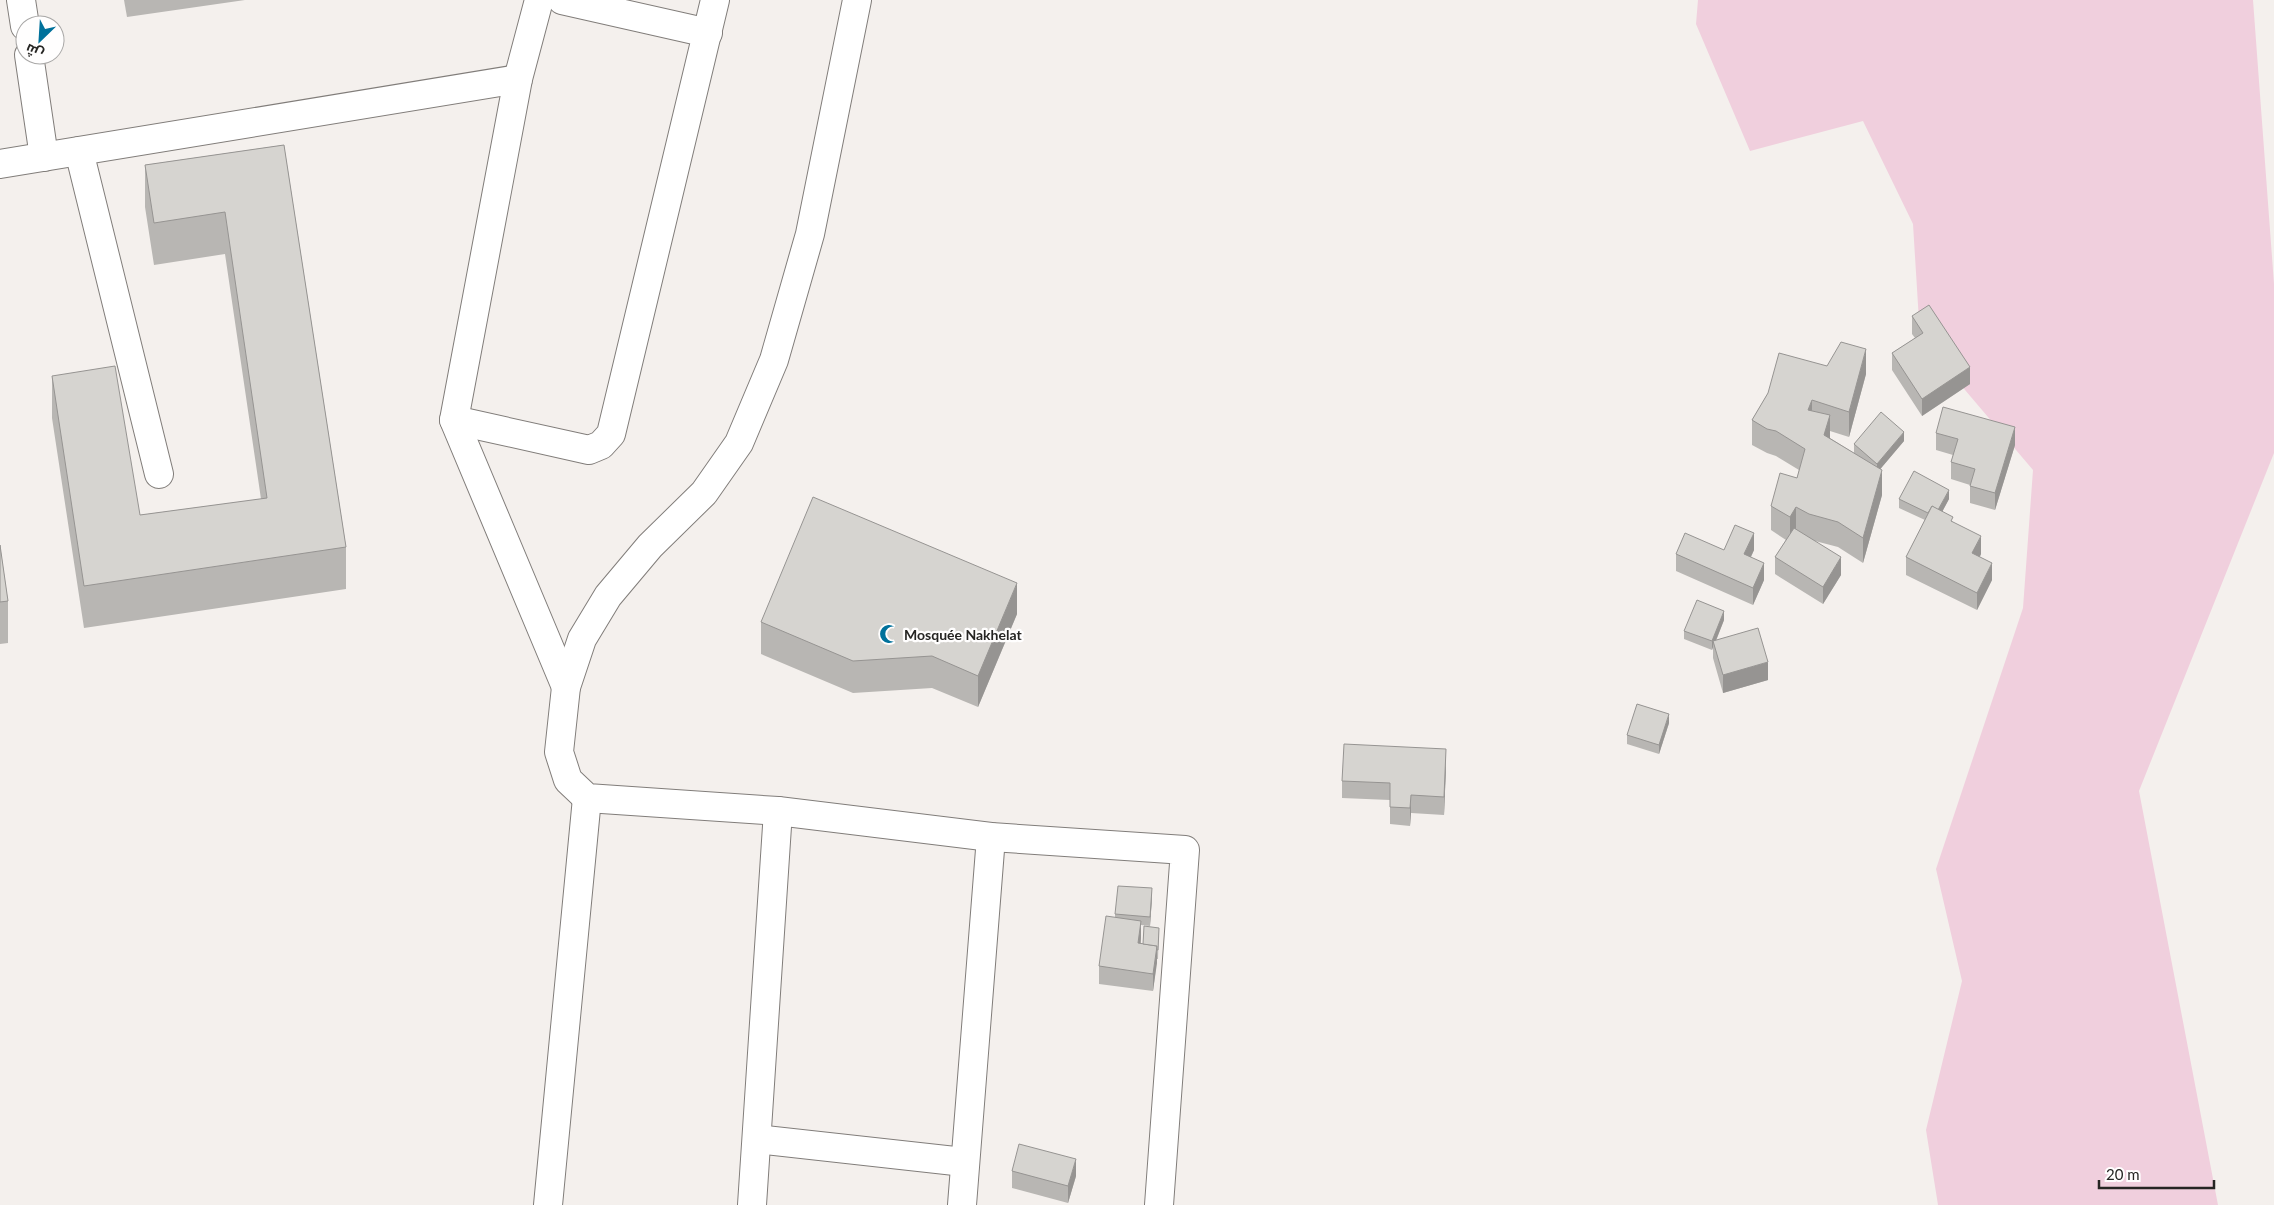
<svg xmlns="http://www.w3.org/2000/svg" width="2274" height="1205" font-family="Lato,Cairo,sans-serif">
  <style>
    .green { fill: #f0cfdd }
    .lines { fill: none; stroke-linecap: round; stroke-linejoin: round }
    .minor-casing { stroke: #817d7a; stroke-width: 30 }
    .minor { stroke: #fff; stroke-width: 28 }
    .wall { fill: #b8b6b3 }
    .shaded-wall { fill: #969492 }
    .building { fill: #d6d4d0; stroke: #969492 }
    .labels { text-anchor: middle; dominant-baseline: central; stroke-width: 4.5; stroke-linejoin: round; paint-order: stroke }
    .poi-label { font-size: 14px; font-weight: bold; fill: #262523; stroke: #fffefe; text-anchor: start }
  </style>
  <rect width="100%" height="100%" fill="#f4f0ed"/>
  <polygon class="green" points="1698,0 2253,0 2274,284 2274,453 2139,791 2218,1205 1938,1205 1926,1130 1962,981 1936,869 2023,608 2033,470 1920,337 1913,224 1863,121 1750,151 1696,24"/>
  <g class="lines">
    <g class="minor-casing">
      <g id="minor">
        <polyline points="21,0 25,26"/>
        <polyline points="539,0 518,79 454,420 566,687"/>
        <polyline points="562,0 708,33"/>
        <polyline points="857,0 810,234 774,360 739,443 704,493 650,546 608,596 582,639 566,687 559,752 568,780 587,798 778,811 991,837 1185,850 1159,1205"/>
        <polyline points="29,55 44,157"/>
        <polyline points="79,151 159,474"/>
        <polyline points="0,164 518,79"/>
        <polyline points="454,420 589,450 601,445 611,434 715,0"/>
        <polyline points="757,1139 964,1162"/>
        <polyline points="548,1205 587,798"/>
        <polyline points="752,1205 778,811"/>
        <polyline points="962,1205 991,837"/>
      </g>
    </g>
    <use href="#minor" class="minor"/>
  </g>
  <g class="wall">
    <polygon points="124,0 245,0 127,17"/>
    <polygon points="284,145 346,547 346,589 84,628 52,418 52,376 140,515 261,499 225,254 154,265 145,207 145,165"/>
    <polygon points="1912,316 1970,384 1922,416 1892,370 1892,353 1915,338 1912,334"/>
    <polygon points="1827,366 1866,374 1849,437 1830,431 1830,438 1854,453 1854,444 1904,441 1880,469 1882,495 1863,563 1838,547 1815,541 1841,575 1823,604 1775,574 1775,557 1786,540 1771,530 1771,506 1797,478 1799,470 1776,456 1767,453 1752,445 1752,420 1768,393"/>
    <polygon points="1936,433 2015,445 1995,510 1970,503 1970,485 1951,479 1951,462 1953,455 1936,450"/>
    <polygon points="1899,499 1949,499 1942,512 1953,522 1981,554 1980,557 1992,580 1977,610 1906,575 1906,557 1925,520 1899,508"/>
    <polygon points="0,545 8,601 8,643 0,644"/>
    <polygon points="1724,550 1754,550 1751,557 1764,580 1753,605 1676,571 1676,554"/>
    <polygon points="1017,614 978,707 932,688 853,693 761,654 761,622"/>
    <polygon points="1724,620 1716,641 1768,680 1723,693 1713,658 1713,647 1712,650 1684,639 1684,631"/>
    <polygon points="1669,723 1659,754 1627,744 1627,735"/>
    <polygon points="1446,767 1444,815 1411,813 1410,826 1390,824 1390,800 1342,798 1342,781"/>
    <polygon points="1152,897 1150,926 1141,925 1141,944 1143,944 1159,928 1158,959 1157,959 1153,991 1099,984 1099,966 1115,918 1115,914"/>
    <polygon points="1012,1171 1076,1176 1068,1203 1012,1188"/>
  </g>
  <g class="shaded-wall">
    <polygon points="1866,349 1866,374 1849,437 1849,412"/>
    <polygon points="1970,367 1970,384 1922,416 1922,399"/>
    <polygon points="1812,400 1812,425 1808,410"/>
    <polygon points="1830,415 1830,440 1824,435"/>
    <polygon points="2015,427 2015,445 1995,510 1995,493"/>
    <polygon points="1904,432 1904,441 1877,473 1877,464"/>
    <polygon points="1882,470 1882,495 1863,563 1863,538"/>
    <polygon points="1949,490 1949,499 1935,525 1935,516"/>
    <polygon points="1796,507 1796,532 1790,542 1790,517"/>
    <polygon points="1754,533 1754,550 1744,571 1744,554"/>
    <polygon points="1981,536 1981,554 1972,570 1972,553"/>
    <polygon points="1841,557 1841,575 1823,604 1823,587"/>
    <polygon points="1764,563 1764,580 1753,605 1753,588"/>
    <polygon points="1992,563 1992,580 1977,610 1977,593"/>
    <polygon points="1017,583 1017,614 978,707 978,676"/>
    <polygon points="1724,611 1724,620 1714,645 1713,641 1713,647 1712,650 1712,641"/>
    <polygon points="1768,662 1768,680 1723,693 1723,675"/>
    <polygon points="1669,714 1669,723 1659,754 1659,745"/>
    <polygon points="1446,749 1446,767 1444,815 1444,797"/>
    <polygon points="1411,795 1411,813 1410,826 1410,808"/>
    <polygon points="1152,888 1152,897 1150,926 1150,917"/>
    <polygon points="1141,921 1141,938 1138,960 1138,943"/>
    <polygon points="1157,946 1157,963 1153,991 1153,974"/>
    <polygon points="1076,1159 1076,1176 1068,1203 1068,1186"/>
  </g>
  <g class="building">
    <polygon points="284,145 346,547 84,586 52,376 115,366 140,515 267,498 225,212 154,223 145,165"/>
    <polygon points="1929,305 1970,367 1922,399 1892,353 1923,333 1912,316"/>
    <polygon points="1841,342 1866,349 1849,412 1812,400 1808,410 1830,415 1824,435 1882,470 1863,538 1838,522 1809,514 1796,507 1790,517 1771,506 1780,473 1797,478 1805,449 1776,431 1767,429 1752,420 1768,393 1779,353 1827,366"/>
    <polygon points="1943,407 2015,427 1995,493 1970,486 1975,469 1951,462 1958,439 1936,433"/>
    <polygon points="1881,412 1904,432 1877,464 1854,444"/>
    <polygon points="1914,471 1949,490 1938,510 1932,506 1928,513 1899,499"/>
    <polygon points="813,497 1017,583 978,676 932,656 853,661 761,622"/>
    <polygon points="1932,506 1953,517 1951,521 1981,536 1972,553 1992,563 1977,593 1906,557"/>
    <polygon points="1735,525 1754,533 1744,554 1764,563 1753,588 1676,554 1685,533 1724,550"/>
    <polygon points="1794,528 1841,557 1823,587 1775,557"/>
    <polygon points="0,545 8,601 0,602"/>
    <polygon points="1697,600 1724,611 1712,641 1684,631"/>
    <polygon points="1758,628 1768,662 1723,675 1713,641"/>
    <polygon points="1637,704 1669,714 1659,745 1627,735"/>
    <polygon points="1344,744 1446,749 1444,797 1411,795 1410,808 1390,807 1390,783 1342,781"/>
    <polygon points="1118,886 1152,888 1150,917 1115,914"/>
    <polygon points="1106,916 1141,921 1138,943 1157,946 1153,974 1099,966"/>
    <polygon points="1144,926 1159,928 1158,950 1157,950 1157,946 1143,944"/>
    <polygon points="1019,1144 1076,1159 1068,1186 1012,1171"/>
  </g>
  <defs>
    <g id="mosque-bare" transform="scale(1.5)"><path d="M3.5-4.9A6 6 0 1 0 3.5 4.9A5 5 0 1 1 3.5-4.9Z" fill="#00719b" stroke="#fffefe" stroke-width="2.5" paint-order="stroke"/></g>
  </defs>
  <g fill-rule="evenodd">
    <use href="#mosque-bare" x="889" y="634"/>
  </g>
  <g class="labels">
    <g class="poi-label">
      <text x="904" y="634">Mosquée Nakhelat</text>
    </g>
  </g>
  <g transform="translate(40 40) rotate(205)"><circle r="24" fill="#fffefe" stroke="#a8a7a6"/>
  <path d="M0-4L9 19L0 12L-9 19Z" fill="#00719b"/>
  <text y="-8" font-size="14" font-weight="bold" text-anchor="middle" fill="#262523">ش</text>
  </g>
  <path d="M2099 1180v8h115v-8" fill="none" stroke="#262523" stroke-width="2.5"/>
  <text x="2106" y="1180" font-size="15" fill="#262523" stroke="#fffefe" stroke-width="4" paint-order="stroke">20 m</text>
</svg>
